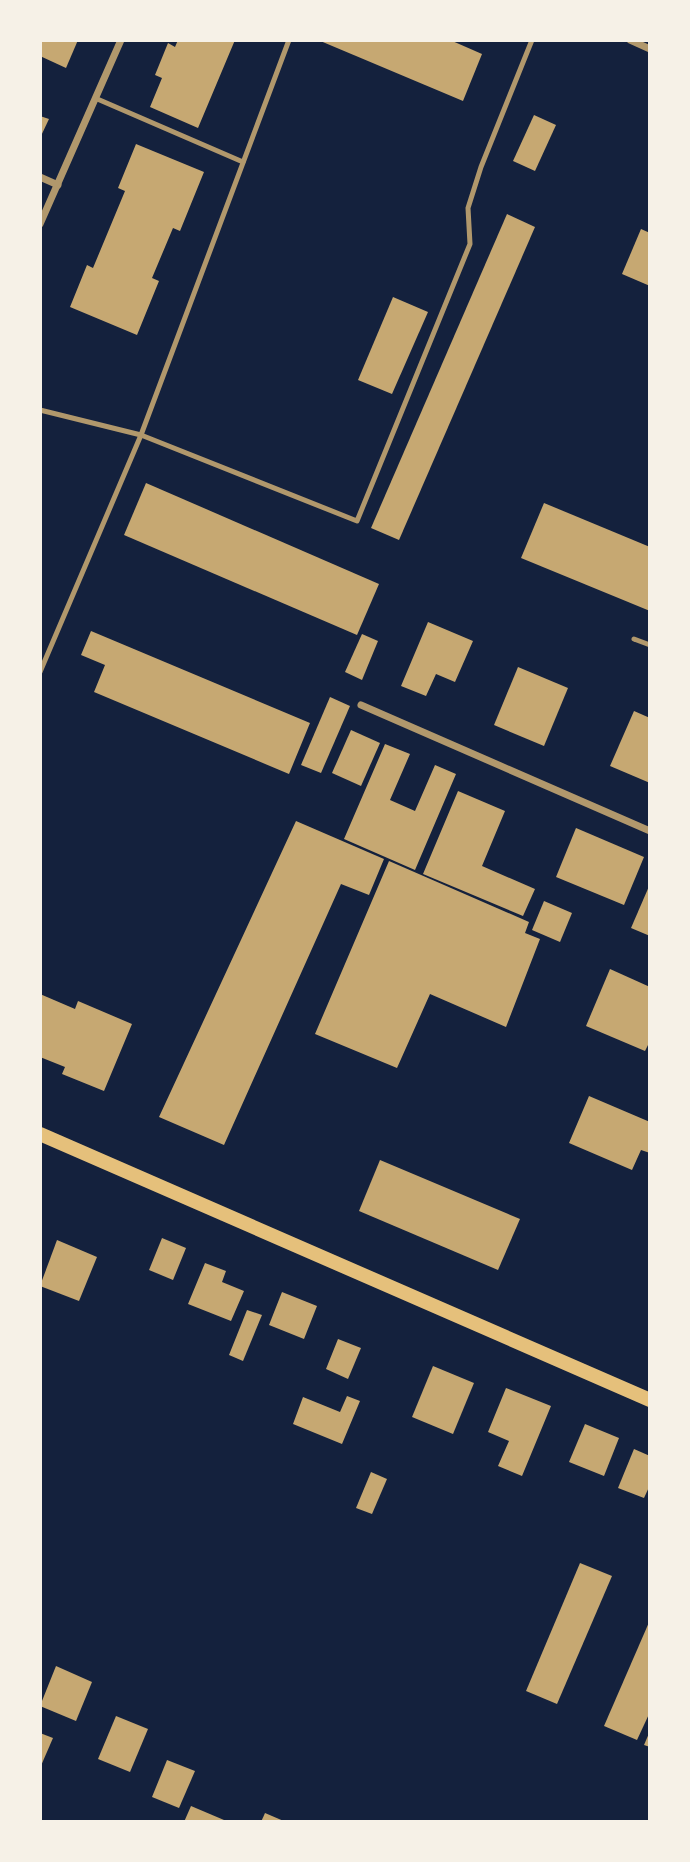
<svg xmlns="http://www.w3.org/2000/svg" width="690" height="1862" font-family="'Crimson Pro',serif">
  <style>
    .building { fill: #c6a872 }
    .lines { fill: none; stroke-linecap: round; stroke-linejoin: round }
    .service { stroke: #b1986c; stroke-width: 5 }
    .minor { stroke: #b1986c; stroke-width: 7 }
    .secondary { stroke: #e5c07b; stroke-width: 14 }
  </style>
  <rect width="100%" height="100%" fill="#14213d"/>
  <g class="building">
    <polygon points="40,40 78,40 66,68 40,56"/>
    <polygon points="178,40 235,40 198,128 150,107 162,78 155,75 168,43 175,47"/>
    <polygon points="318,40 450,40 482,54 463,101"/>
    <polygon points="534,115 556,125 535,171 513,161"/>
    <polygon points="40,116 49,119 40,138"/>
    <polygon points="136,144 204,172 180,231 173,228 152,278 159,281 137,335 70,307 87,265 93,268 125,191 118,188"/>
    <polygon points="507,214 535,227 399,540 371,528"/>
    <polygon points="641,229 650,233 650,286 622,274"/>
    <polygon points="393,297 428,312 392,394 358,380"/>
    <polygon points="146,483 379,584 357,635 124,535"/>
    <polygon points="544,503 650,547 650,611 521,558"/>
    <polygon points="428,622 473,641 455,682 436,674 426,696 401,686"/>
    <polygon points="91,631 310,723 289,774 94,692 105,665 81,655"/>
    <polygon points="362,634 378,641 362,680 345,672"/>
    <polygon points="518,667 568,688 544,746 494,725"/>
    <polygon points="330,697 350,706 321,773 301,765"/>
    <polygon points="634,711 650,718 650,783 610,766"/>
    <polygon points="351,730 380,743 361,786 332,773"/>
    <polygon points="385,744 410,754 390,800 415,811 435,765 456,774 415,870 344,839"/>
    <polygon points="458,791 505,811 482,866 535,889 523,916 423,874"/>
    <polygon points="296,821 384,859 369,895 341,884 224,1145 159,1117"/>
    <polygon points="576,828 644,857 624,905 556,877"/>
    <polygon points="389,861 529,922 525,933 540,939 506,1027 430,994 397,1068 315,1034"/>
    <polygon points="650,884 650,936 631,928"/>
    <polygon points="544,901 572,913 560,942 532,930"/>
    <polygon points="610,969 650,987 650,1041 645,1051 586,1026"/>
    <polygon points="40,994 75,1009 78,1001 132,1024 104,1091 62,1074 65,1067 40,1057"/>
    <polygon points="589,1096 650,1122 650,1153 641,1150 632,1170 569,1143"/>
    <polygon points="380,1160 520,1219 498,1270 359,1211"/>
    <polygon points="162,1238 186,1248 173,1280 149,1270"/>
    <polygon points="57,1240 97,1257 79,1301 40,1286"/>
    <polygon points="205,1263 226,1271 222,1282 244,1291 231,1321 188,1304"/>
    <polygon points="282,1292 317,1306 304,1339 269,1325"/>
    <polygon points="247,1310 262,1315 243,1361 229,1355"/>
    <polygon points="338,1339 361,1348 348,1379 326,1369"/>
    <polygon points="433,1366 474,1383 453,1434 412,1417"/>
    <polygon points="506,1388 551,1406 522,1476 498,1466 509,1441 488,1432"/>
    <polygon points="347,1396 360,1401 342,1444 293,1424 303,1397 340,1412"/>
    <polygon points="585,1424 619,1438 604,1476 569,1462"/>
    <polygon points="634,1449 650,1456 650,1485 644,1498 618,1488"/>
    <polygon points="371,1472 387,1479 372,1514 356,1508"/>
    <polygon points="580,1563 612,1576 557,1704 526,1691"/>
    <polygon points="650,1620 650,1712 637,1740 604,1726"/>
    <polygon points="56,1666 92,1682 76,1721 40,1706"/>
    <polygon points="116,1716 148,1729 130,1772 98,1759"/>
    <polygon points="650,1731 650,1747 644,1745"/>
    <polygon points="40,1733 53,1738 40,1768"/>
    <polygon points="167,1760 195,1771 179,1808 152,1797"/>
    <polygon points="191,1806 224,1820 224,1822 184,1822"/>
    <polygon points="265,1813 286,1822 261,1822"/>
  </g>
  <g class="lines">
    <g class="service">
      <polyline points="95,98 243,162"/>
      <polyline points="40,410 141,435 357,521 470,244 468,208 481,167 532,40"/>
      <polyline points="634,639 650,645"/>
      <polyline points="40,672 141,435 289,40"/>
    </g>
    <g class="minor">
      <polyline points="630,40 650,49"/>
      <polyline points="40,177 58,185"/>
      <polyline points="40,224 121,40"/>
      <polyline points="361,705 650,831"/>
    </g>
    <polyline class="secondary" points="40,1134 650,1400"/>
  </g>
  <rect width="690" height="1862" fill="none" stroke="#f6f1e7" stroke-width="84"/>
</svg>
